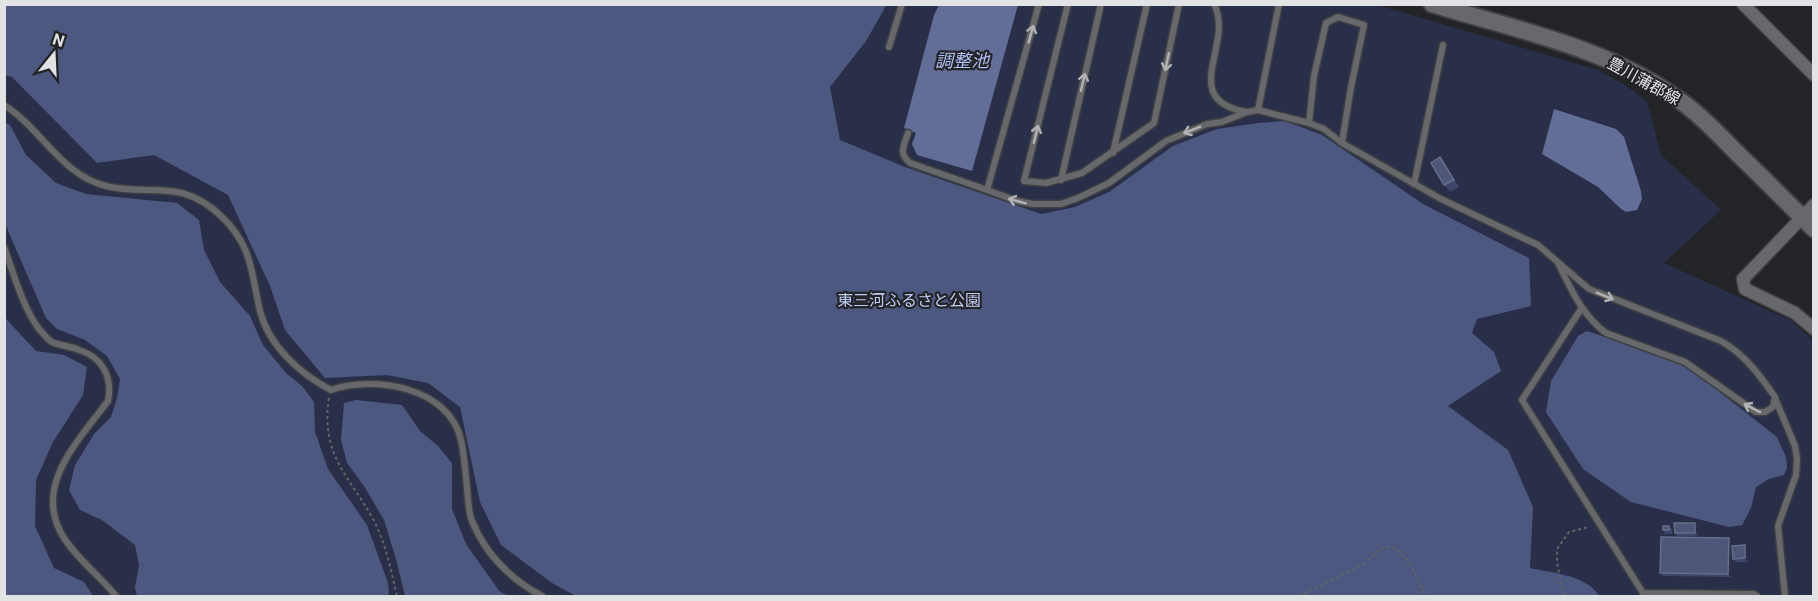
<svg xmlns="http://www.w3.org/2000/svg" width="1818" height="601" font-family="Roboto,'Noto Sans JP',sans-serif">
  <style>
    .green { fill: #292f49 }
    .forest { fill: #4d5881 }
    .water { fill: #626d98 }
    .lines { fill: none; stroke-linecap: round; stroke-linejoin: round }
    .service-casing { stroke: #3f4043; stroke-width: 9 }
    .minor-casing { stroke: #3f4043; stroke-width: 15 }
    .secondary-casing { stroke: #3f4043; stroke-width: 20 }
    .path { stroke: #636466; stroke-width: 2; stroke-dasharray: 3 3; stroke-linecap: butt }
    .service { stroke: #67686c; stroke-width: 6 }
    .minor { stroke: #67686c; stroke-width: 12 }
    .secondary { stroke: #67686c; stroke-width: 16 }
    .wall { fill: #3d466b }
    .shaded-wall { fill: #2b314a }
    .building { fill: #4f5778; stroke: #666d89; stroke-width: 1.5 }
    .oneway { stroke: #b1b2b5 }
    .labels { text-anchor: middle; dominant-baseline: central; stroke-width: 4.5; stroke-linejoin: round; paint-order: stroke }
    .street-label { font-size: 16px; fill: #e2e3e5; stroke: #232427 }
    .park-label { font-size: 16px; fill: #bfcbf4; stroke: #232427 }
    .water-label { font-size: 18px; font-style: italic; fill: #b0bff5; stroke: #232427 }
  </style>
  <rect width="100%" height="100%" fill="#232427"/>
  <polygon class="green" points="1374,4 1598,70 1623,84 1647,101 1661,155 1721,210 1664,263 1790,320 1813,340 1813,596 5,596 4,5"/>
  <g class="forest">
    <path d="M887 4 866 41 830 87 840 140 905 167 1041 214 1075 207 1109 192 1173 146 1217 129 1258 123 1285 121 1322 135 1423 204 1529 258 1531 306 1477 319 1472 333 1494 352 1501 371 1448 406 1508 450 1533 507 1530 568C1552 573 1587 575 1599 596H576L552 583 501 545 480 502 460 407 428 383 387 375 325 378 285 330 270 286 228 195 154 155 97 163 12 77 5 75V5Z"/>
    <polygon points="4,122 10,125 26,155 56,183 86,194 177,203 199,220 204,250 220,282 250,316 263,345 286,373 302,386 314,402 315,432 328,469 367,525 388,583 389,596 137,596 135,587 139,565 135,545 102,520 80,510 69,490 75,465 94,434 111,417 117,398 120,379 107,356 85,340 57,329 46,318 5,224"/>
    <polygon points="4,314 7,320 36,351 64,355 87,367 83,395 53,442 36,480 35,526 54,568 84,582 93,596 5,596"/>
    <polygon points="1587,331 1684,364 1777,437 1786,457 1787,468 1784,475 1769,479 1756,487 1751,508 1742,525 1729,527 1631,502 1583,469 1546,412 1551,381 1578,336"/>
    <polygon points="356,400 402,405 420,431 438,446 452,463 452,509 466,544 500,592 509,596 405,596 396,559 384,520 364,486 347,463 341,440 344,403"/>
  </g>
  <g class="water">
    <polygon points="939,5 1018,5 972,171 917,155 912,144 916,133 904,128 934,15"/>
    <polygon points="1554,109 1616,129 1624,137 1641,191 1642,199 1637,210 1626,212 1620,208 1598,187 1542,154"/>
  </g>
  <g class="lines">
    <g class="service-casing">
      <g id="service">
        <path d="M1039 4 987 190 1017 201 1033 204H1061L1078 198 1109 183 1166 141 1207 124 1222 122 1247 112 1258 110 1309 123 1324 129 1342 143 1441 199 1538 245 1589 289 1721 341C1745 355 1759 374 1775 397L1773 407 1765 412H1756L1685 362 1606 333C1582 315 1571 289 1558 263"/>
        <polyline points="1068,4 1024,181 1046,183 1082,173 1154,123 1179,4"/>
        <path d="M1214 4C1235 45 1177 99 1246 112"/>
        <polyline points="889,47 902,4"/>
        <path d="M4 105C41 128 61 175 106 186 151 197 180 177 221 216 253 246 251 273 260 311 269 346 300 374 331 390 374 375 449 387 461 440 465 459 466 479 468 499 469 506 469 514 472 521 486 555 510 579 542 596"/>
        <polyline points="1258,110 1279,4"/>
        <polyline points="1309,123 1314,76 1326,23 1338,17 1364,25 1351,87 1342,143"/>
        <path d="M908 133C904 146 898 153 910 163L987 190"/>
        <polyline points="1113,153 1147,4"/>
        <polyline points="1061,180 1101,4"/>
        <polyline points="1414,184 1443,45"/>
        <path d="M4 247C14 274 22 306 39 329 43 333 47 339 52 342 60 346 71 346 79 350 102 357 113 377 108 401 79 440 31 487 64 538 78 560 100 576 116 596"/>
        <polyline points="1581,309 1522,400 1643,593 1754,594 1757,596"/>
        <polyline points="1775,398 1795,446 1797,459 1796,475 1778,526 1785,596"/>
      </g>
    </g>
    <g class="minor-casing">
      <g id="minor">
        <polyline points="1743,4 1814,75"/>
        <polyline points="1814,205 1743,279 1745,289 1795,313 1814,329"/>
      </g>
    </g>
    <g class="secondary-casing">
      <path id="secondary" d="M1432 4C1517 30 1610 48 1682 102 1703 117 1721 137 1739 155 1764 179 1789 204 1814 229"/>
    </g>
    <g class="path">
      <path d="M329 398C320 456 350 476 374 521 386 544 391 571 397 596"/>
      <polyline points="1298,596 1365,563 1382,548 1389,547 1397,549 1410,563 1425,596"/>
      <polyline points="1564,596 1557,563 1557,549 1569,532 1589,527"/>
    </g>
    <use href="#service" class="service"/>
    <use href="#minor" class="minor"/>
    <use href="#secondary" class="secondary"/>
  </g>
  <g class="wall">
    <polygon points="1445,164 1459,187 1450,192 1444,185"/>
    <polygon points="1669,526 1672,529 1672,534 1665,534 1663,530"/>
    <polygon points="1697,527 1698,536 1677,536 1675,533"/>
    <polygon points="1729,538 1731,542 1731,577 1663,576 1660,573"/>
    <polygon points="1747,549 1748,562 1736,562 1733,559"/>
  </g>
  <g class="shaded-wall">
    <polygon points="1695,523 1697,527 1698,536 1695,533"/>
    <polygon points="1729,538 1731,542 1731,577 1728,574"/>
    <polygon points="1745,545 1747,549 1748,562 1745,558"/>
  </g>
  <g class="building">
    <polygon points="1440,157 1454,180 1444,185 1431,163"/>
    <polygon points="1674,523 1695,523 1695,533 1675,533"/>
    <rect x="1663" y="526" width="6" height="4"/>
    <polygon points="1661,537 1729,538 1728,574 1660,573"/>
    <polygon points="1745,545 1745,558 1733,559 1732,546"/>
  </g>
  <defs><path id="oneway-shaft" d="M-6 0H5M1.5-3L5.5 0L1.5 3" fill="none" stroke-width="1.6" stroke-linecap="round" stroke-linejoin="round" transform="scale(1.5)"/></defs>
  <g class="oneway">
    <use href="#oneway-shaft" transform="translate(1031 34) rotate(-74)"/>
    <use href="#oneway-shaft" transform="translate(1167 62) rotate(102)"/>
    <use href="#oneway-shaft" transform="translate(1083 82) rotate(-77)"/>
    <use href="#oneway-shaft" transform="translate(1192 130) rotate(158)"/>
    <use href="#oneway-shaft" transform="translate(1036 134) rotate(-76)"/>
    <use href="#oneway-shaft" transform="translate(1017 201) rotate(-165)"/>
    <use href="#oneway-shaft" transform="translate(1605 296) rotate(22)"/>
    <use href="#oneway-shaft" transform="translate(1752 408) rotate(-153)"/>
  </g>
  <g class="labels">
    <g class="street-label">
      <text transform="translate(1644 81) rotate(29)">豊川蒲郡線</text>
    </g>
    <g class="park-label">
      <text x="909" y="300">東三河ふるさと公園</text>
    </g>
    <g class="water-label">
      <text x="962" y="60">調整池</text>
    </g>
  </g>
  <rect width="1818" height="601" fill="none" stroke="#e2e3e5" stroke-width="12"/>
  <g transform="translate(54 54) rotate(18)" stroke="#232427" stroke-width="4.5" paint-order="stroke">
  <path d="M0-4.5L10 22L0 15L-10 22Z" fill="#e2e3e5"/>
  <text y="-9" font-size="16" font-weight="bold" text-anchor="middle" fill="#e2e3e5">N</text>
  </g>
</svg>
